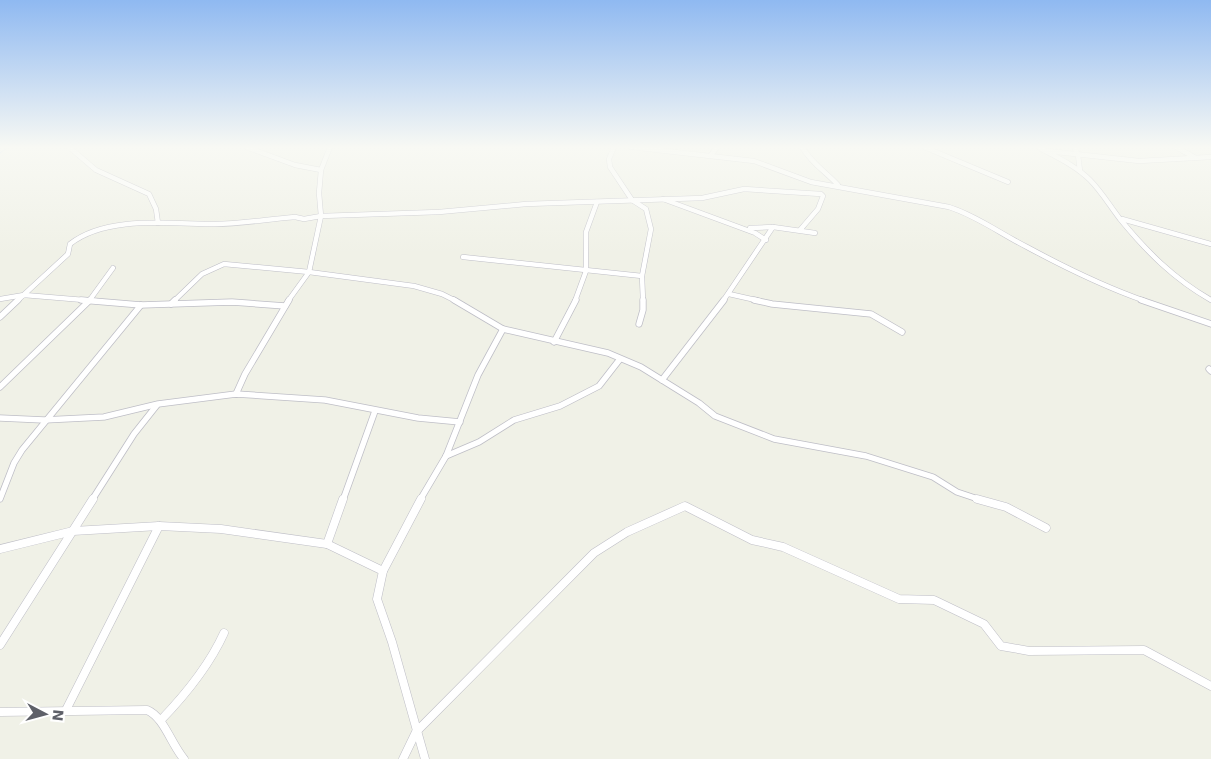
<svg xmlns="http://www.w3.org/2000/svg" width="1211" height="759" font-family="'DejaVu Sans',sans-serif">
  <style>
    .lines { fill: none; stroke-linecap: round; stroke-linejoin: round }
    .stream { stroke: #a9c1ff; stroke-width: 1 }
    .minor-far2-casing { stroke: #bebec6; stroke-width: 5.5 }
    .minor-far1-casing { stroke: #bebec6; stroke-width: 7 }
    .minor-casing { stroke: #bebec6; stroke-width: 9 }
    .minor-far2 { stroke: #fff; stroke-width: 4.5 }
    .minor-far1 { stroke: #fff; stroke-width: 5.5 }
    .minor { stroke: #fff; stroke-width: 8 }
  </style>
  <rect width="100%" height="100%" fill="#f0f1e7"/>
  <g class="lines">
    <polyline class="stream" points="0,153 8,147"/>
    <g class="minor-far2-casing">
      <g id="minor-far2">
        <polyline points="69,147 96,170 149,194 156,209 158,223"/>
        <polyline points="246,147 295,165 321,170"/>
        <polyline points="614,147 609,159 610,167 632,200 646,209 651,229 642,276 643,301"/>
        <path d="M631 147 754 161 811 182 949 207C977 216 1001 234 1027 247 1064 267 1105 287 1145 301"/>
        <path d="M802 147C812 164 825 171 838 185"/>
        <polyline points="924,147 1008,182"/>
        <path d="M1038 147C1056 157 1075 165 1090 180 1101 191 1110 206 1120 219 1147 252 1174 279 1211 300"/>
        <polyline points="1074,147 1078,155 1080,171"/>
        <polyline points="1176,147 1194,157"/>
        <polyline points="1048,151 1139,161 1211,157"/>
        <polyline points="711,155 717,147"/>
        <polyline points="663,199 755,233 766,240"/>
        <polyline points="1122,219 1211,244"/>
        <polyline points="750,228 773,227 815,233"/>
        <polyline points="463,257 642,276"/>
        <polyline points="729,294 760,301"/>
        <polyline points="0,299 24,295 96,301"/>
        <path d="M17 301 68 254 70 244C107 215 171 224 215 224 241 224 269 219 295 217L304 219 321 216 439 212 526 204 702 198 744 189 821 194 823 196 818 209 800 230"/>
        <polyline points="89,301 113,268"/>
        <polyline points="174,301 202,274 224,264 309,272 414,286 442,294 456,301"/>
        <polyline points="288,301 309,272 321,216 319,193 321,170 330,147"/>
        <polyline points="575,301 586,271 586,232 597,202"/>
        <polyline points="723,301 773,227"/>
      </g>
    </g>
    <g class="minor-far1-casing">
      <g id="minor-far1">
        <polyline points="81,300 141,305 232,302 285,306"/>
        <polyline points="454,300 503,329"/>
        <polyline points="754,300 772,304 871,314 902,332"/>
        <polyline points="1141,300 1211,324"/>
        <polyline points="171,304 175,300"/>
        <polyline points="0,317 18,300"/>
        <polyline points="639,324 643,310 643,300"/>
        <polyline points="554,342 576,300"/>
        <polyline points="1209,369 1211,371"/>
        <polyline points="662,380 724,300"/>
        <polyline points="0,387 90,300"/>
        <polyline points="236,394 245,374 289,300"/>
        <polyline points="0,418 44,420 104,417 158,404 236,394 325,400 418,418 460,422"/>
        <polyline points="446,456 479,442 514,420 560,406 599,386 620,359"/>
        <polyline points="0,499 14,463 22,450 141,305"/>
        <polyline points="92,500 134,434 157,405"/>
        <polyline points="343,500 375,411"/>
        <polyline points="420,500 446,456 478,375 503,329 608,353 641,367 699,403 715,416 774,439 866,456 933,477 957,492 981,500"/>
      </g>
    </g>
    <g class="minor-casing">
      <g id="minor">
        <polyline points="421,499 383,571 377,599 392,642 425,759"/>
        <polyline points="977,499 1006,507 1046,528"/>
        <polyline points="327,544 343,499"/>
        <polyline points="0,549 73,531 159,526 221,529 327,544 383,571"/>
        <polyline points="0,645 93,499"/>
        <polyline points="66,710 159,526"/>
        <path d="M0 712 147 710C164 717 171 744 184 759"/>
        <path d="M161 720C186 694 209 666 224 633"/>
        <polyline points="403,759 416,732 594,553 627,532 685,506 752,540 783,547 899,599 934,600 984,624 1001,646 1029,651 1144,650 1211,686"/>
      </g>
    </g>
    <use href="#minor-far2" class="minor-far2"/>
    <use href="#minor-far1" class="minor-far1"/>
    <use href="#minor" class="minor"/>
  </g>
  <linearGradient id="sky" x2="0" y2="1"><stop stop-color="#8fb9f1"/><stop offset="0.58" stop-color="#f8f9f4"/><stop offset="1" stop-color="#f8f9f4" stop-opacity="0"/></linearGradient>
  <rect width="1211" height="254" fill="url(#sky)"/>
  <g transform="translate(45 714) rotate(96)" stroke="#ffffff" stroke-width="4" paint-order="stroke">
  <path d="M0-4L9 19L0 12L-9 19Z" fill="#5e6068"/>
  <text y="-8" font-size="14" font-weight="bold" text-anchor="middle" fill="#5e6068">N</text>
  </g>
</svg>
